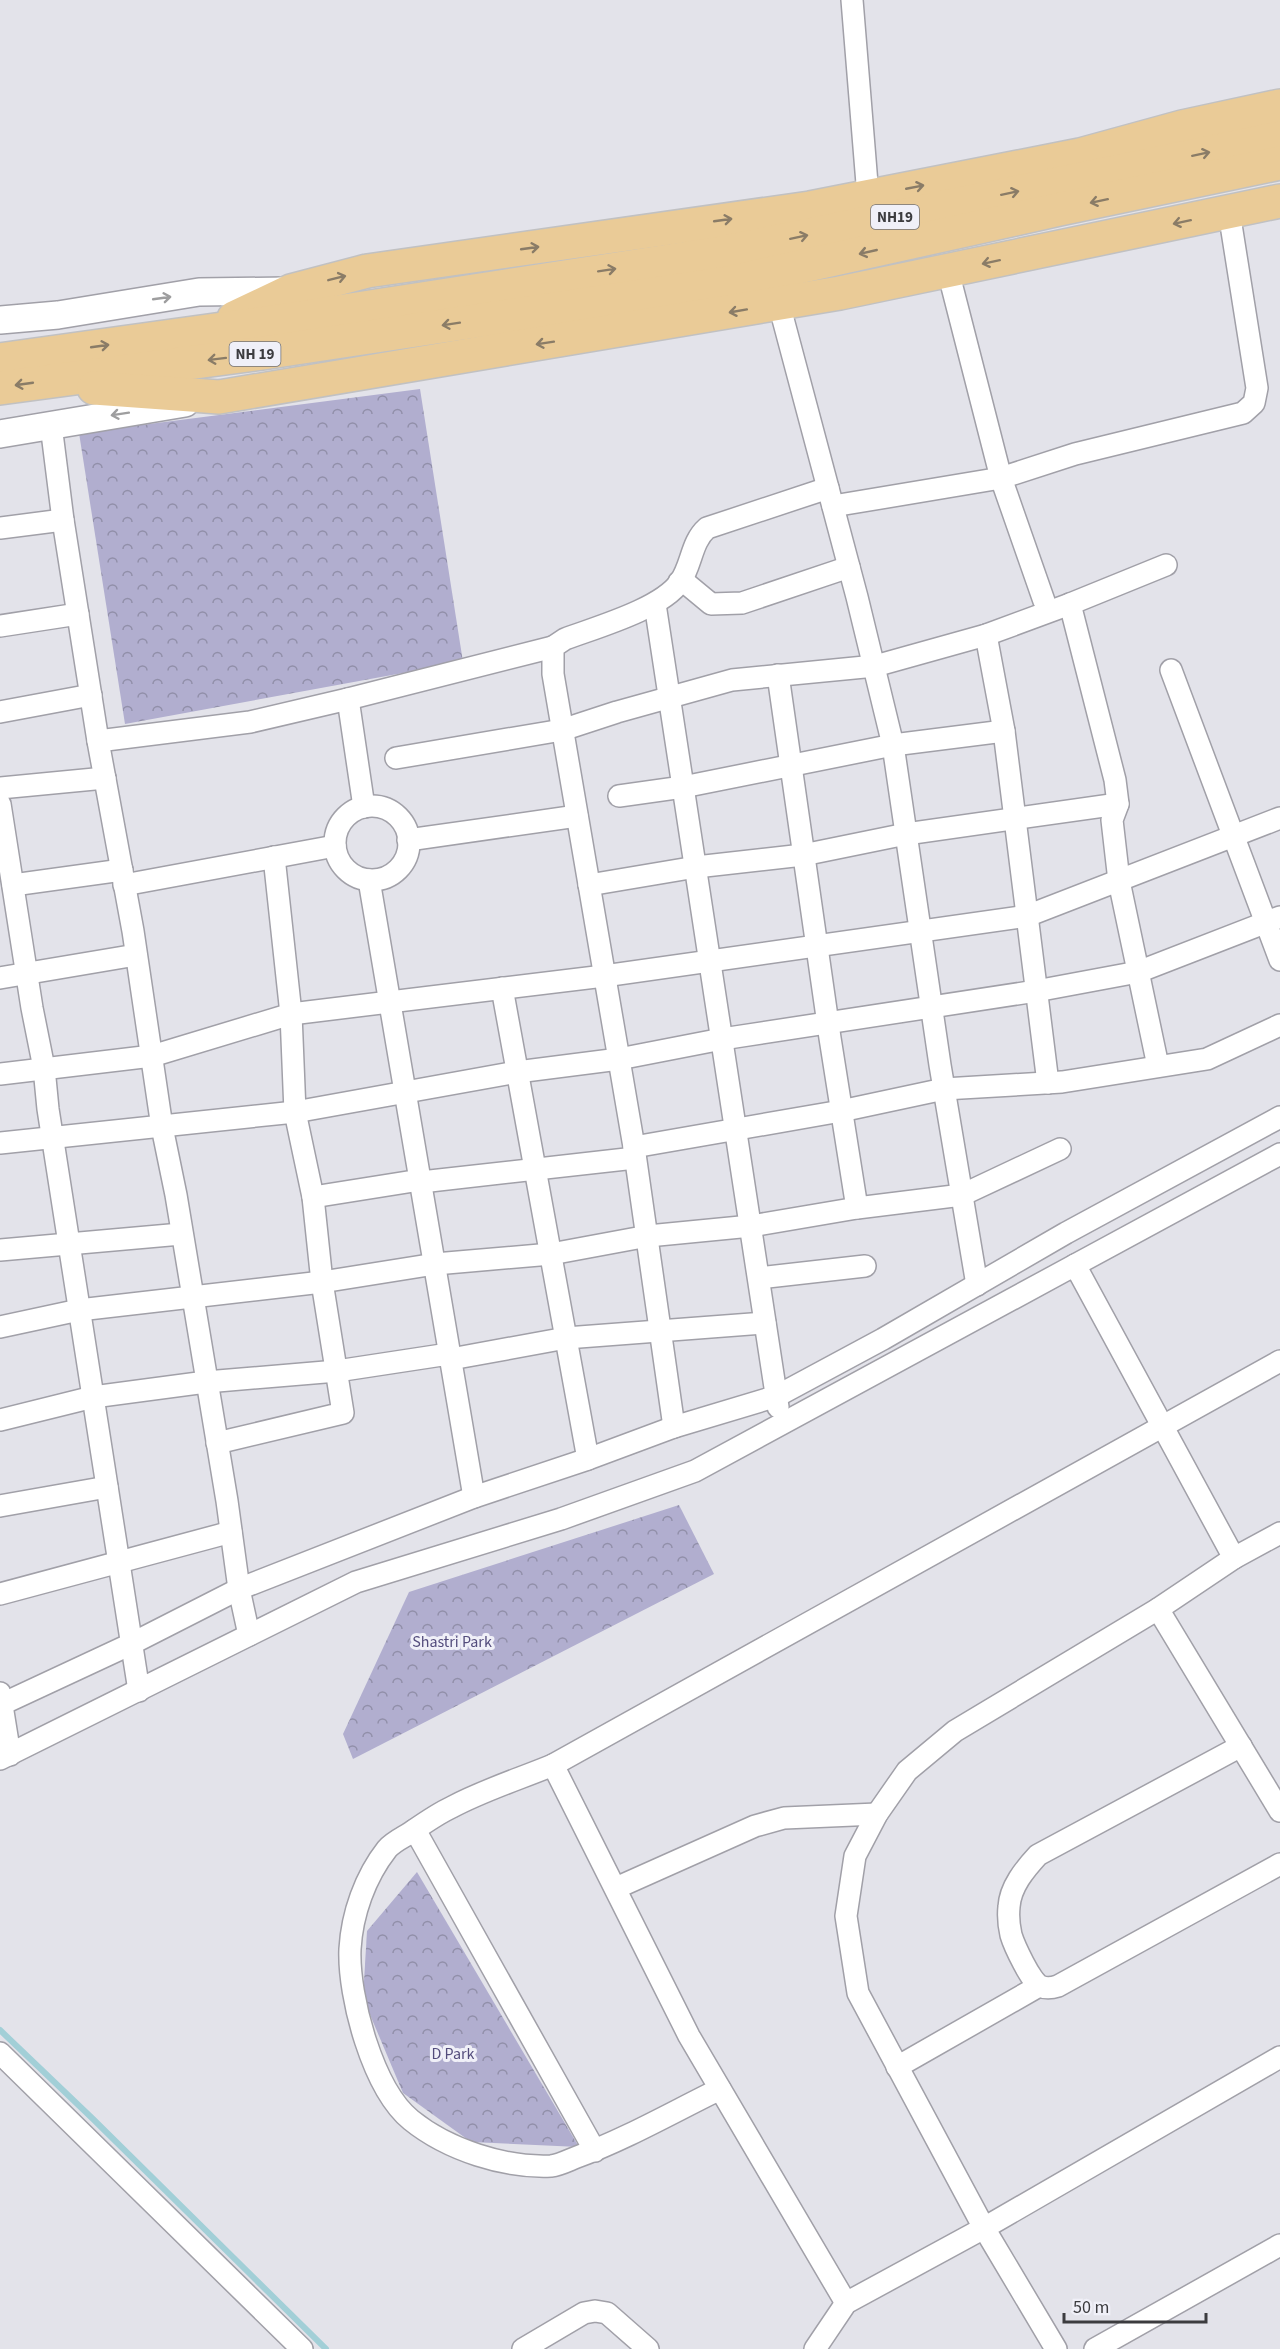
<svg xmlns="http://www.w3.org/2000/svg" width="1280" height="2349" font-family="'Source Sans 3',sans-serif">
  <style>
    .park { fill: url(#park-crowns) }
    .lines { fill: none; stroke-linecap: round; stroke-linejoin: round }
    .stream { stroke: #a2cfd7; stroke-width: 6 }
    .minor-casing { stroke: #a1a0a8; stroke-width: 24 }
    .tertiary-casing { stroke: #a1a0a8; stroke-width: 30 }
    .trunk-casing { stroke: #c1c1c2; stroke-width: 36 }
    .minor { stroke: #fff; stroke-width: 21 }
    .tertiary { stroke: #fff; stroke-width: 27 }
    .trunk { stroke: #eacb97; stroke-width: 33 }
    .oneway { stroke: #8a7c67 }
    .oneway2 { stroke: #9e9e9f }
    .labels { text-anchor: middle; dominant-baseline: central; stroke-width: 6; stroke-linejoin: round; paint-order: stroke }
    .shield { fill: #f0f0f8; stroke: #727276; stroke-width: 1.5 }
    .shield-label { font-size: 15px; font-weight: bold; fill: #3c3c3f }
    .park-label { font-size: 16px; fill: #534c7c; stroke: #f0f0f8 }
  </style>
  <defs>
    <pattern id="park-crowns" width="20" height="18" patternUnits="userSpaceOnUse" patternTransform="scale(1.5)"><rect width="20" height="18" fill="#b1aecf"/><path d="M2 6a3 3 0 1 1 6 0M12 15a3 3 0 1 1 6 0" fill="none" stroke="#918fa9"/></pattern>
  </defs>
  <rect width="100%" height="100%" fill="#e3e3ea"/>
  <g class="park">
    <polygon points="420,389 463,662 125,724 79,433"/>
    <polygon points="679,1505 714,1574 353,1759 343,1734 409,1592"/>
    <polygon points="417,1872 579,2147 471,2142 403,2093 363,1998 367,1931"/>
  </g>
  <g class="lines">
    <polyline class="stream" points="0,2030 93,2119 326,2349"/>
    <g class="minor-casing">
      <g id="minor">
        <polyline points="852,0 868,196"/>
        <polyline points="948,271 1001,478 1044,601"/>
        <polyline points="779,304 857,597 893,745 940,1065 977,1285"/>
        <polyline points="51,425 63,520 98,741 133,931 162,1127 176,1195 227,1501 239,1589 249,1635"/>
        <polyline points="833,506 1001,478 1075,454 1243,413 1254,403 1257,388 1229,212"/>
        <polyline points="0,528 63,520"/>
        <polyline points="679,582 682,580 711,604 742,603 849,567"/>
        <polyline points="655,604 778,1407"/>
        <polyline points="1070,604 1115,780 1118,804 1112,820 1119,881 1158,1066"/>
        <polyline points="0,626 78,614"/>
        <polyline points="986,635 1004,731 1048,1083"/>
        <polyline points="1171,670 1280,960"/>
        <polyline points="778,675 830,1038 857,1208"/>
        <polyline points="348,699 364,807"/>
        <polyline points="0,712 91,695"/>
        <polyline points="98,741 250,722 348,699 553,647"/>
        <polyline points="396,758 562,730 617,712 732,680 875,666 986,635 1070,604 1166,565"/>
        <polyline points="0,788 105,778"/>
        <polyline points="619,796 683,787 893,745 1004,731"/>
        <polyline points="0,804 32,1008 44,1068 48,1109 139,1691"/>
        <circle cx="372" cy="843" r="37"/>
        <polyline points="408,840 577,816"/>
        <polyline points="369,880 474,1497"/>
        <polyline points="13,885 122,870"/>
        <polyline points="124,885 335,846"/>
        <polyline points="589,885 696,867 803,855 906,834 1118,804"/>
        <polyline points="0,978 136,955"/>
        <polyline points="502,988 588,1459"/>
        <polyline points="0,1074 152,1056 291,1014 604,976 1027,916 1280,818"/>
        <polyline points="0,1143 295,1112 517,1072 619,1059 722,1039 1036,991 1138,972 1280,917"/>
        <polyline points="634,1147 841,1111 944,1089 1062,1082 1207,1059 1280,1025"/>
        <polyline points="313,1197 420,1180 421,1182 635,1158"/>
        <polyline points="0,1250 181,1234"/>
        <polyline points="1075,1265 1280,1154"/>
        <polyline points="759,1278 865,1266"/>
        <polyline points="0,1327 79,1310 322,1282 435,1264 551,1254 648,1236 751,1226 857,1208 962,1195 1060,1149"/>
        <polyline points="0,1420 93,1397 206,1382 337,1371 442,1355 451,1359 566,1338 765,1323"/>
        <path d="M674 1427 634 1147 553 674V647L565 639C597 627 661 609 680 582 692 565 691 542 707 528L828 488"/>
        <polyline points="217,1443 343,1413 322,1282 313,1197 295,1112 291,1014 274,857"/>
        <polyline points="0,1506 107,1487"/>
        <polyline points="0,1594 231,1532"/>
        <polyline points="1158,1609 1280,1811"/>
        <polyline points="0,1693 10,1755"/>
        <polyline points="0,1705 131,1644 239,1589 474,1497 588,1459 674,1427 777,1396 883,1339 1066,1233 1280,1117"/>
        <path d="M1241 1746 1038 1855C1025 1869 1010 1887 1009 1907 1008 1916 1009 1926 1011 1935 1014 1945 1031 1982 1040 1986 1046 1989 1052 1988 1058 1986L1280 1864"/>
        <polyline points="0,1759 356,1582 561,1519 695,1471 1075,1265 1234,1558"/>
        <polyline points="553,1765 689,2036 846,2303"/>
        <polyline points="415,1830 595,2151"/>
        <polyline points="616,1888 755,1826 784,1818 877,1814"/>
        <polyline points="0,2053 302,2349"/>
        <polyline points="897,2067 1039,1986"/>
        <path d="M720 2089C673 2112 626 2139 577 2157 569 2160 560 2165 551 2166 505 2168 448 2150 411 2120 373 2089 348 1997 350 1949 352 1914 365 1877 387 1849 393 1842 402 1838 410 1833 423 1824 437 1814 452 1807 484 1790 519 1779 553 1765L1280 1361"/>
        <polyline points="523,2349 584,2313 595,2311 607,2313 648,2349"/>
        <polyline points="815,2349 846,2303 984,2228 1280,2057"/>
        <polyline points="1056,2349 984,2228 858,1993 846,1916 855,1856 877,1814 907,1771 955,1731 1158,1609 1234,1558 1280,1533"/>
        <polyline points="1095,2349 1280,2245"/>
      </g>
    </g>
    <g class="tertiary-casing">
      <g id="tertiary">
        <polyline points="0,320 58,315 199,292 288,291"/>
        <polyline points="0,434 185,403"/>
      </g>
    </g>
    <g class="trunk-casing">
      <g id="trunk">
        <polyline points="234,318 291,291 367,271 810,208 1080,155 1182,127 1280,106"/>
        <polyline points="0,360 266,323 721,253 1280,138"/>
        <polyline points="0,388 263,353 727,283 1060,209 1280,163"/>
        <polyline points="94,388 219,397 840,293 1280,201"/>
      </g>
    </g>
    <use href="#minor" class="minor"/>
    <use href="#tertiary" class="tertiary"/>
    <use href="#trunk" class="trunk"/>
  </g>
  <defs><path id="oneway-shaft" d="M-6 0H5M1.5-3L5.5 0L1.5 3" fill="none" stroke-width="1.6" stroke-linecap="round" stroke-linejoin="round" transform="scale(1.5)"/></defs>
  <g class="oneway">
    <use href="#oneway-shaft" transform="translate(1201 154) rotate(-12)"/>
    <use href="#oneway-shaft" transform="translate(915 187) rotate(-11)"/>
    <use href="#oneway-shaft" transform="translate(1010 193) rotate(-12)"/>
    <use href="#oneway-shaft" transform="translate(1099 201) rotate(168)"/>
    <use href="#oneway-shaft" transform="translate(723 220) rotate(-8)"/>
    <use href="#oneway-shaft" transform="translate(1182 222) rotate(168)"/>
    <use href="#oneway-shaft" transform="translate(799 237) rotate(-12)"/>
    <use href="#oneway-shaft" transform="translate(530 248) rotate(-8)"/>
    <use href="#oneway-shaft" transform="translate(868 252) rotate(167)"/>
    <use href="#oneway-shaft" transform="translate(991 262) rotate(168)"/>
    <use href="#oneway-shaft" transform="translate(607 270) rotate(-9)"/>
    <use href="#oneway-shaft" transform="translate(337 278) rotate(-14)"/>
    <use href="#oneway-shaft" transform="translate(738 311) rotate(170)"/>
    <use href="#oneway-shaft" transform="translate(451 324) rotate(171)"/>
    <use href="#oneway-shaft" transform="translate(545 343) rotate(171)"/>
    <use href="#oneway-shaft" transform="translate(100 346) rotate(-8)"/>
    <use href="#oneway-shaft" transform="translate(217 359) rotate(173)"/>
    <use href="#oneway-shaft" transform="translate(24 384) rotate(172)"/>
  </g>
  <g class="oneway2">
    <use href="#oneway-shaft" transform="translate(162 298) rotate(-8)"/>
    <use href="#oneway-shaft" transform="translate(120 414) rotate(171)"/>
  </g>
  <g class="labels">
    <g class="shield">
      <rect x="871" y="205" width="48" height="24" rx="4.5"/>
      <rect x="229.5" y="342" width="51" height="24" rx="4.5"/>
    </g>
    <g class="shield-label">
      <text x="895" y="217">NH19</text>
      <text x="255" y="354">NH 19</text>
    </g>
    <g class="park-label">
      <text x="452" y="1642">Shastri Park</text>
      <text x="453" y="2054">D Park</text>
    </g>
  </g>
  <path d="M1064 2313v9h142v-9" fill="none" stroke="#3c3c3f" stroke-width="3"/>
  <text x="1073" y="2313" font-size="18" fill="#3c3c3f" stroke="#f0f0f8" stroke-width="4.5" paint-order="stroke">50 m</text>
</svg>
